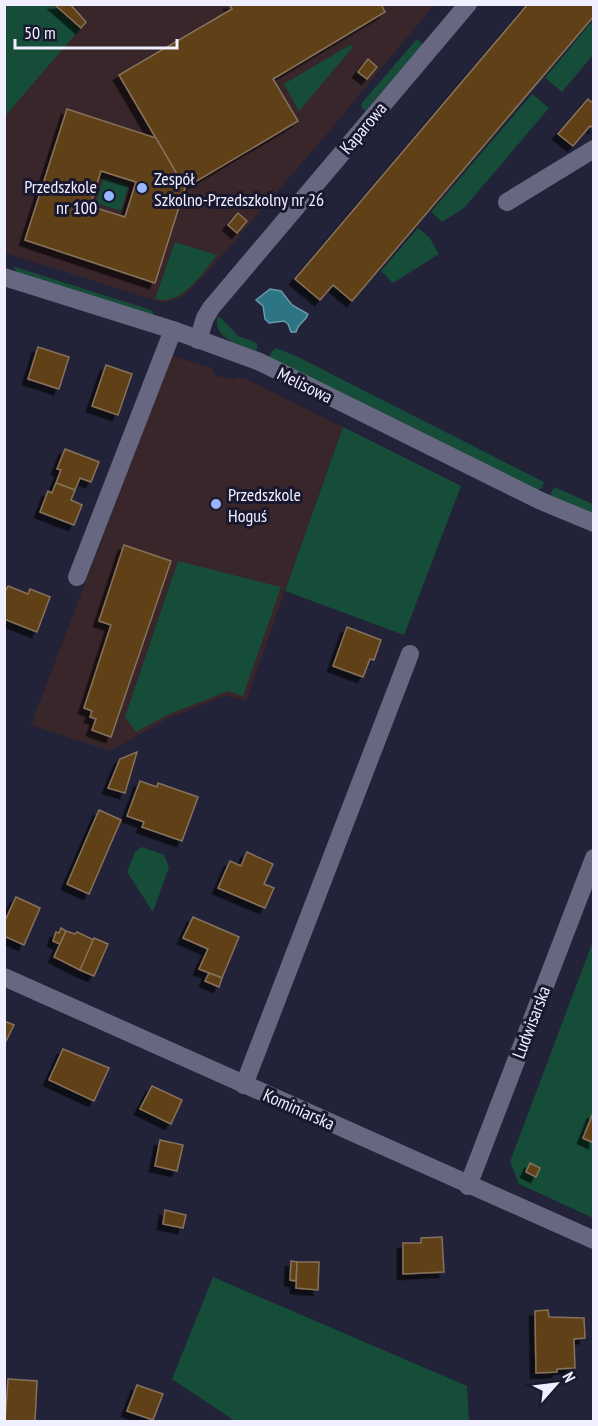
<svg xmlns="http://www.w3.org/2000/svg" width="598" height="1426" font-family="'PT Sans Narrow',sans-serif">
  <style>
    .commercial { fill: #39262a }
    .green { fill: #154d38 }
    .water { fill: #2d7585; stroke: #679aaa; stroke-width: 1.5 }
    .building { fill: #613f13; stroke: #86725c; stroke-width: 1.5; fill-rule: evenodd; filter: url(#shadow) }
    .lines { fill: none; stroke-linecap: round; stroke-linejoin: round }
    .minor { stroke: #676781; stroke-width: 18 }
    .poi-dot { fill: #97b6fd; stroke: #19182e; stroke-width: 2 }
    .labels { text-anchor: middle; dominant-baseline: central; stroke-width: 6; stroke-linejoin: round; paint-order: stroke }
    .street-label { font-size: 18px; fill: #efefff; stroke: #19182e }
    .poi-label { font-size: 18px; fill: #efefff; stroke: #19182e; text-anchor: start }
  </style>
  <defs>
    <filter id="shadow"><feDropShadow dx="-5.5" dy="5.5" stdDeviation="0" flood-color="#0009"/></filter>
  </defs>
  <rect width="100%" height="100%" fill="#222238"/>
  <g class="commercial">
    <polygon points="5,5 434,5 332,128 221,257 184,296 164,303 5,253"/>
    <polygon points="172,356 212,368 216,376 233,380 239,377 246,379 343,427 246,701 229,696 222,697 169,718 110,751 31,725"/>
  </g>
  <g class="green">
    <polygon points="5,4 52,5 80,29 5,116"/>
    <polygon points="593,20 593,55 562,92 545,78"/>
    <polygon points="417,39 423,44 365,111 362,108 361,104"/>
    <polygon points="350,45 353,47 299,111 284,84"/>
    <polygon points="532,94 549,108 464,208 442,222 431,212"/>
    <polygon points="104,177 129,185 121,211 96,203"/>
    <polygon points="418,228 429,237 439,254 393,283 381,271"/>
    <path d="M175 242 217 255C202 273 183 306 155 299Z"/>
    <polygon points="12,266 151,310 155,316 17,272"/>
    <path d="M217 317 221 318 238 336 255 342 258 346 256 351C239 344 215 341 217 317Z"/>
    <polygon points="276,348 298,357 544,482 542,488 536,491 269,357 272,351"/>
    <polygon points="343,427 461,486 404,635 285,591"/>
    <polygon points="554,487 593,504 593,516 553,499 551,493"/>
    <polygon points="178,561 281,587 243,696 228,691 167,715 136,732 125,717"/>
    <polygon points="142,847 164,855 169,867 153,912 127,872 135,852"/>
    <polygon points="593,941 593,1218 519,1184 510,1162"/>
    <polygon points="213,1277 467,1386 469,1421 235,1421 172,1379"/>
  </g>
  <path class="water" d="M270 289 281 291 292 305 308 314C306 322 299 321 296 332H291L288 324 284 321 269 323 265 319 263 306 256 300Z"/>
  <g class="building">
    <polygon points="54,4 70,4 86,22 81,28"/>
    <polygon points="229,4 381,4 385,12 273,79 298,121 185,188 119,75 232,9"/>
    <polygon points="528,4 594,4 594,16 352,301 333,285 320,300 295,279"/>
    <polygon points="368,59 377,67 367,79 358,72"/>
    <polygon points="588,99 594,104 594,128 590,126 573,146 558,134"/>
    <path d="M67 109 156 138 185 188 155 283 25 240ZM101 171 136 182 125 217 90 206Z"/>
    <polygon points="238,213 247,221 237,233 228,225"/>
    <polygon points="38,347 69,357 59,389 28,379"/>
    <polygon points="106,365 132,374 118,415 92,406"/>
    <polygon points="65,449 99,462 91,482 80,478 75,490 56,483 61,470 57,469"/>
    <polygon points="56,483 75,490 71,500 82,505 74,525 40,512 48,491 52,493"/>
    <polygon points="124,545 171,561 111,737 92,730 96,719 90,717 92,711 84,708 111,625 99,621"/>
    <polygon points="8,586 28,594 30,589 50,597 37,632 4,619 4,594"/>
    <polygon points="347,627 381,640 374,660 370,659 363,677 333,666"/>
    <polygon points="137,752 125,793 108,788 120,759"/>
    <polygon points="140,781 157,787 158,783 198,797 182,841 142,827 144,822 127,816"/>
    <polygon points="99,810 121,820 89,894 67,884"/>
    <polygon points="247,852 273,864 264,884 274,888 265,908 218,888 230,861 241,866"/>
    <polygon points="16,897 40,908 24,945 4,936 4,923"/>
    <polygon points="193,917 239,937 222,978 199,969 208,949 183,938"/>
    <polygon points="61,928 66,931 60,944 53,941 56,932 59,933"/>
    <polygon points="66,931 75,934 77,932 94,940 80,970 54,957"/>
    <polygon points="94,938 108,944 94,976 80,970"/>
    <polygon points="209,973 222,978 219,987 205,981"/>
    <polygon points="4,1021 14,1025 4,1045"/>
    <polygon points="63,1049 109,1068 94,1101 49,1080"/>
    <polygon points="152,1086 182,1100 171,1124 140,1109"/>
    <polygon points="593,1113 594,1113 594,1143 583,1138"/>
    <polygon points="160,1140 183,1145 177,1171 155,1166"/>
    <polygon points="530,1163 540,1168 536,1177 526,1172"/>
    <polygon points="165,1210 186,1215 183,1228 163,1224"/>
    <polygon points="442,1237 444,1272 403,1274 403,1243 421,1243 421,1238"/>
    <polygon points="291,1261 297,1262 296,1281 290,1280"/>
    <polygon points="297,1262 319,1262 318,1290 296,1288"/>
    <polygon points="548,1310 549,1317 584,1318 585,1338 574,1339 575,1368 557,1369 557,1372 536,1373 535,1311"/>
    <polygon points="8,1379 37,1381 35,1422 5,1422"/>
    <polygon points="137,1385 163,1394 153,1420 127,1411"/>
  </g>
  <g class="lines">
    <g class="minor">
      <polyline points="507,202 594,149"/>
      <polyline points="4,277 173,330 260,362 541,501 594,523"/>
      <polyline points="198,340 205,318 211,308 468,4"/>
      <polyline points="77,577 173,330"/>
      <polyline points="4,977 594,1240"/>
      <polyline points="244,1085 410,654"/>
      <polyline points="468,1186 594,858"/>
    </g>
  </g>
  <g class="poi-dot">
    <circle cx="142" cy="188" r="6"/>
    <circle cx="109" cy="196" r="6"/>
    <circle cx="216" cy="504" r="6"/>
  </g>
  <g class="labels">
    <g class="street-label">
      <text transform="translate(363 128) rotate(-50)">Kaparowa</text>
      <text transform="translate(305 385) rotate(26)">Melisowa</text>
      <text transform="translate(531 1022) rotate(-69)">Ludwisarska</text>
      <text transform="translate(299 1109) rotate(24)">Kominiarska</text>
    </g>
    <g class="poi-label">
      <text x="154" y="178">Zespół<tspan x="154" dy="21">Szkolno-Przedszkolny nr 26</tspan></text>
      <text x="97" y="186" text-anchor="end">Przedszkole<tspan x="97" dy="21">nr 100</tspan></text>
      <text x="228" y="494">Przedszkole<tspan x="228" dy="21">Hoguś</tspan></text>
    </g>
  </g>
  <rect width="598" height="1426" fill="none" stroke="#efefff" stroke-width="12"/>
  <g transform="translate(556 1384) rotate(62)" stroke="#19182e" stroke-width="4.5" paint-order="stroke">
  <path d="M0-4.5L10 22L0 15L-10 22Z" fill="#efefff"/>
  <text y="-9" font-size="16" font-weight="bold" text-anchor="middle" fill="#efefff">N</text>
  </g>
  <path d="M15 39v9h162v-9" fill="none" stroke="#efefff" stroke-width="3"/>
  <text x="24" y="39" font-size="18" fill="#efefff" stroke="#19182e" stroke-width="4.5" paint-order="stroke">50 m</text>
</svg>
